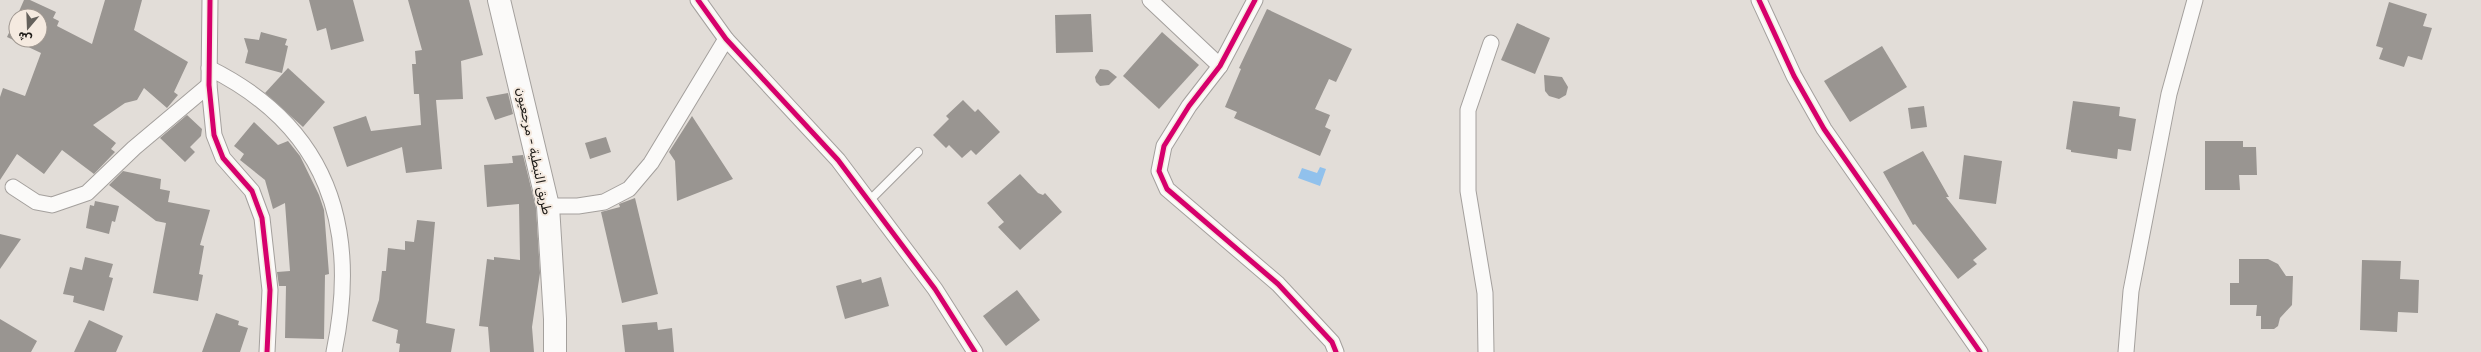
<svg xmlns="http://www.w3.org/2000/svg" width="2481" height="352" font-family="Rubik,Vazirmatn,sans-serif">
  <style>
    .water { fill: #91c1ec }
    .building { fill: #999591 }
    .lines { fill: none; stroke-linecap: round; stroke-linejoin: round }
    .service-casing { stroke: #a4a09d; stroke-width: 10 }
    .minor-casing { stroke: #a4a09d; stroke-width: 17 }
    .secondary-casing { stroke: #a4a09d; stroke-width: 24 }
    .service { stroke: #fbfaf9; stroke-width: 8 }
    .minor { stroke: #fbfaf9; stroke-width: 15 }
    .secondary { stroke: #fbfaf9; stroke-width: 22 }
    .cycleway-casing { stroke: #f5eae0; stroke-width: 8 }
    .cycleway { stroke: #d6006c; stroke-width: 5 }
    .labels { text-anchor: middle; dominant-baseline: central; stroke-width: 4; stroke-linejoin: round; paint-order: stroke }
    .street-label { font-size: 13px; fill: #211e1a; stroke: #f5eae0 }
  </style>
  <rect width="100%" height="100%" fill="#e2ddd8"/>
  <polygon class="water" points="1320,167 1326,169 1320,186 1298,178 1302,168 1317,173"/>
  <g class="building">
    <polygon points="24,0 30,0 56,12 53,18 59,21 57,26 92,44 105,0 142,0 134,30 188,62 174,92 178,95 167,108 144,88 137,100 125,103 93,125 116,143 111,149 115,152 94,174 62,150 44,174 17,154 0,180 0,97 3,88 25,96 41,53 7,37 16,18 16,40 40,40 40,16 17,16"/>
    <polygon points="309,0 353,0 364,41 331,50 326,28 317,31"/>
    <polygon points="408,0 469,0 483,55 461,61 463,99 436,100 442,169 406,173 402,147 347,167 333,127 366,116 371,131 421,125 419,94 414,94 412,64 416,64 415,51 422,50"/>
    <polygon points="2389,2 2427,14 2423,26 2432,28 2422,60 2408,56 2404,67 2379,59 2383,48 2376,46"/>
    <polygon points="1267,9 1352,49 1336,82 1329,79 1315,109 1330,115 1325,127 1331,130 1320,156 1234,118 1237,112 1225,107 1241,69 1239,68"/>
    <polygon points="1091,14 1093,52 1056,53 1055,15"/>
    <polygon points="1517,23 1550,38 1535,74 1501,60"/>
    <polygon points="261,32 287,39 285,45 288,46 282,73 245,63 248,51 244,38 259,40"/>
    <polygon points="1162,32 1199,65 1159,109 1123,76"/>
    <polygon points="1882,46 1907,87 1850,122 1824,81"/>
    <polygon points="288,68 325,102 303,127 265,93"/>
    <polygon points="1100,69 1108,70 1117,77 1109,85 1100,86 1096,82 1095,77"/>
    <polygon points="1544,75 1562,77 1568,87 1566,95 1559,99 1549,96 1545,91"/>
    <polygon points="508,93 513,114 495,120 486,97"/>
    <polygon points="963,100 975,112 978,109 1000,132 976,155 971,150 962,158 949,145 946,148 933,135 949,119 946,116"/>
    <polygon points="2073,101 2120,107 2119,116 2136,119 2131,151 2118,149 2117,159 2071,152 2071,150 2066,149"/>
    <polygon points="1924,106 1927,127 1911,129 1908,108"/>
    <polygon points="187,115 202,129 201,136 190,147 195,152 185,162 160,138"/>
    <polygon points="692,116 733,179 677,201 675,161 669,152"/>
    <polygon points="254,122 278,145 288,141 300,156 319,195 324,210 329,274 325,275 324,339 285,338 286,286 279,286 277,272 290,271 285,203 273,209 265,180 240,160 244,154 234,146"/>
    <polygon points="606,137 611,152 590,159 585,143"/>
    <polygon points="2205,141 2243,141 2243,147 2256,147 2257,175 2239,175 2240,190 2205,190"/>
    <polygon points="1923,151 1949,197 1946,197 1987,249 1973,260 1977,264 1958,279 1915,224 1913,225 1883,172"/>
    <polygon points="523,155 536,208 540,273 532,327 534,352 490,352 488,327 479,326 487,259 494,260 494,257 520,260 519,204 487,207 484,165 513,163 512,156"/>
    <polygon points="1964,155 2002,161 1996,204 1959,199"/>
    <polygon points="123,171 161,179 160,189 170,191 168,202 210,210 200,245 204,246 199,274 203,275 198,301 153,293 166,223 156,221 109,185"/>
    <polygon points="1020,174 1038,193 1043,195 1045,193 1062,212 1020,250 998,227 1004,222 987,203"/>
    <polygon points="635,198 658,294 622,303 601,212 620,207 619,204"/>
    <polygon points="95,201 119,206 115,222 112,221 109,234 86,228 90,205 94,206"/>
    <polygon points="417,220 435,222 426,323 455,329 451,352 399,352 400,344 396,343 398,330 372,321 379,300 382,271 386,271 388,248 405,250 405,241 414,242"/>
    <polygon points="0,234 21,239 0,269"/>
    <polygon points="85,257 113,264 109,277 113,278 104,311 73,302 74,296 63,294 70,267 82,270"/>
    <polygon points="2239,259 2268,259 2278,264 2286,276 2293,276 2292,305 2280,318 2278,326 2274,329 2261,329 2261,316 2256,316 2257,305 2230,305 2230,283 2239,283"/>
    <polygon points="2362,260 2401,261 2400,279 2419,280 2418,313 2398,312 2397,332 2360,330"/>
    <polygon points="881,277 889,306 845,319 836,286 861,279 862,283"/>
    <polygon points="1017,290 1040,320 1006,346 983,316"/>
    <polygon points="216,313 239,321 238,325 248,328 240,352 202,352"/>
    <polygon points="0,319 37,341 31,352 0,352"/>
    <polygon points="89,320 123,336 116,352 74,352"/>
    <polygon points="657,322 658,330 672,328 674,352 625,352 622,325"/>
  </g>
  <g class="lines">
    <g class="service-casing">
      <polyline id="service" points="869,201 918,152"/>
    </g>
    <g class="minor-casing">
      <g id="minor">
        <polyline points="210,0 209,85 214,135 223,158 252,191 262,218 270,290 267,352"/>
        <polyline points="698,0 726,39 838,160 935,289 975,352"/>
        <polyline points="1150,0 1220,66"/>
        <polyline points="1255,0 1220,66 1189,106 1164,146 1159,171 1167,189 1278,284 1332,342 1336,352"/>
        <polyline points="1759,0 1794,76 1824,129 1980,352"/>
        <path d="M209 68C328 127 360 227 334 352"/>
        <polyline points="13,187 36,202 52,205 87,193 134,148 209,85"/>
        <polyline points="548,206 578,206 604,202 629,189 651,163 726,39"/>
        <polyline points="1486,352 1485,293 1468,191 1468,110 1491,43"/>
        <polyline points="2126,352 2131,291 2169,94 2195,0"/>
      </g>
    </g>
    <g class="secondary-casing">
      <polyline id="secondary" points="499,0 548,206 555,319 555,352"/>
    </g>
    <use href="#service" class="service"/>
    <use href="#minor" class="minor"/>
    <use href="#secondary" class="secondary"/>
    <g class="cycleway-casing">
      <g id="cycleway">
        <polyline points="210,0 209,85 214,135 223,158 252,191 262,218 270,290 267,352"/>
        <polyline points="698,0 726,39 838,160 935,289 975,352"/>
        <polyline points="1255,0 1220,66 1189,106 1164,146 1159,171 1167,189 1278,284 1332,342 1336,352"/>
        <polyline points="1759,0 1794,76 1824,129 1980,352"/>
      </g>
    </g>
    <use href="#cycleway" class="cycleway"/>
  </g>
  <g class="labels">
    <g class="street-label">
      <text transform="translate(534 151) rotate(78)">طريق النبطية - مرجعيون</text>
    </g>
  </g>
  <g transform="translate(28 28) rotate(199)"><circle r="19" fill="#f5eae0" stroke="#a09891"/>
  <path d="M0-3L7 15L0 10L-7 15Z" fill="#65615c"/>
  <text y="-6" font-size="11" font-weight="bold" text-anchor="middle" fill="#211e1a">ش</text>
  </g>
</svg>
